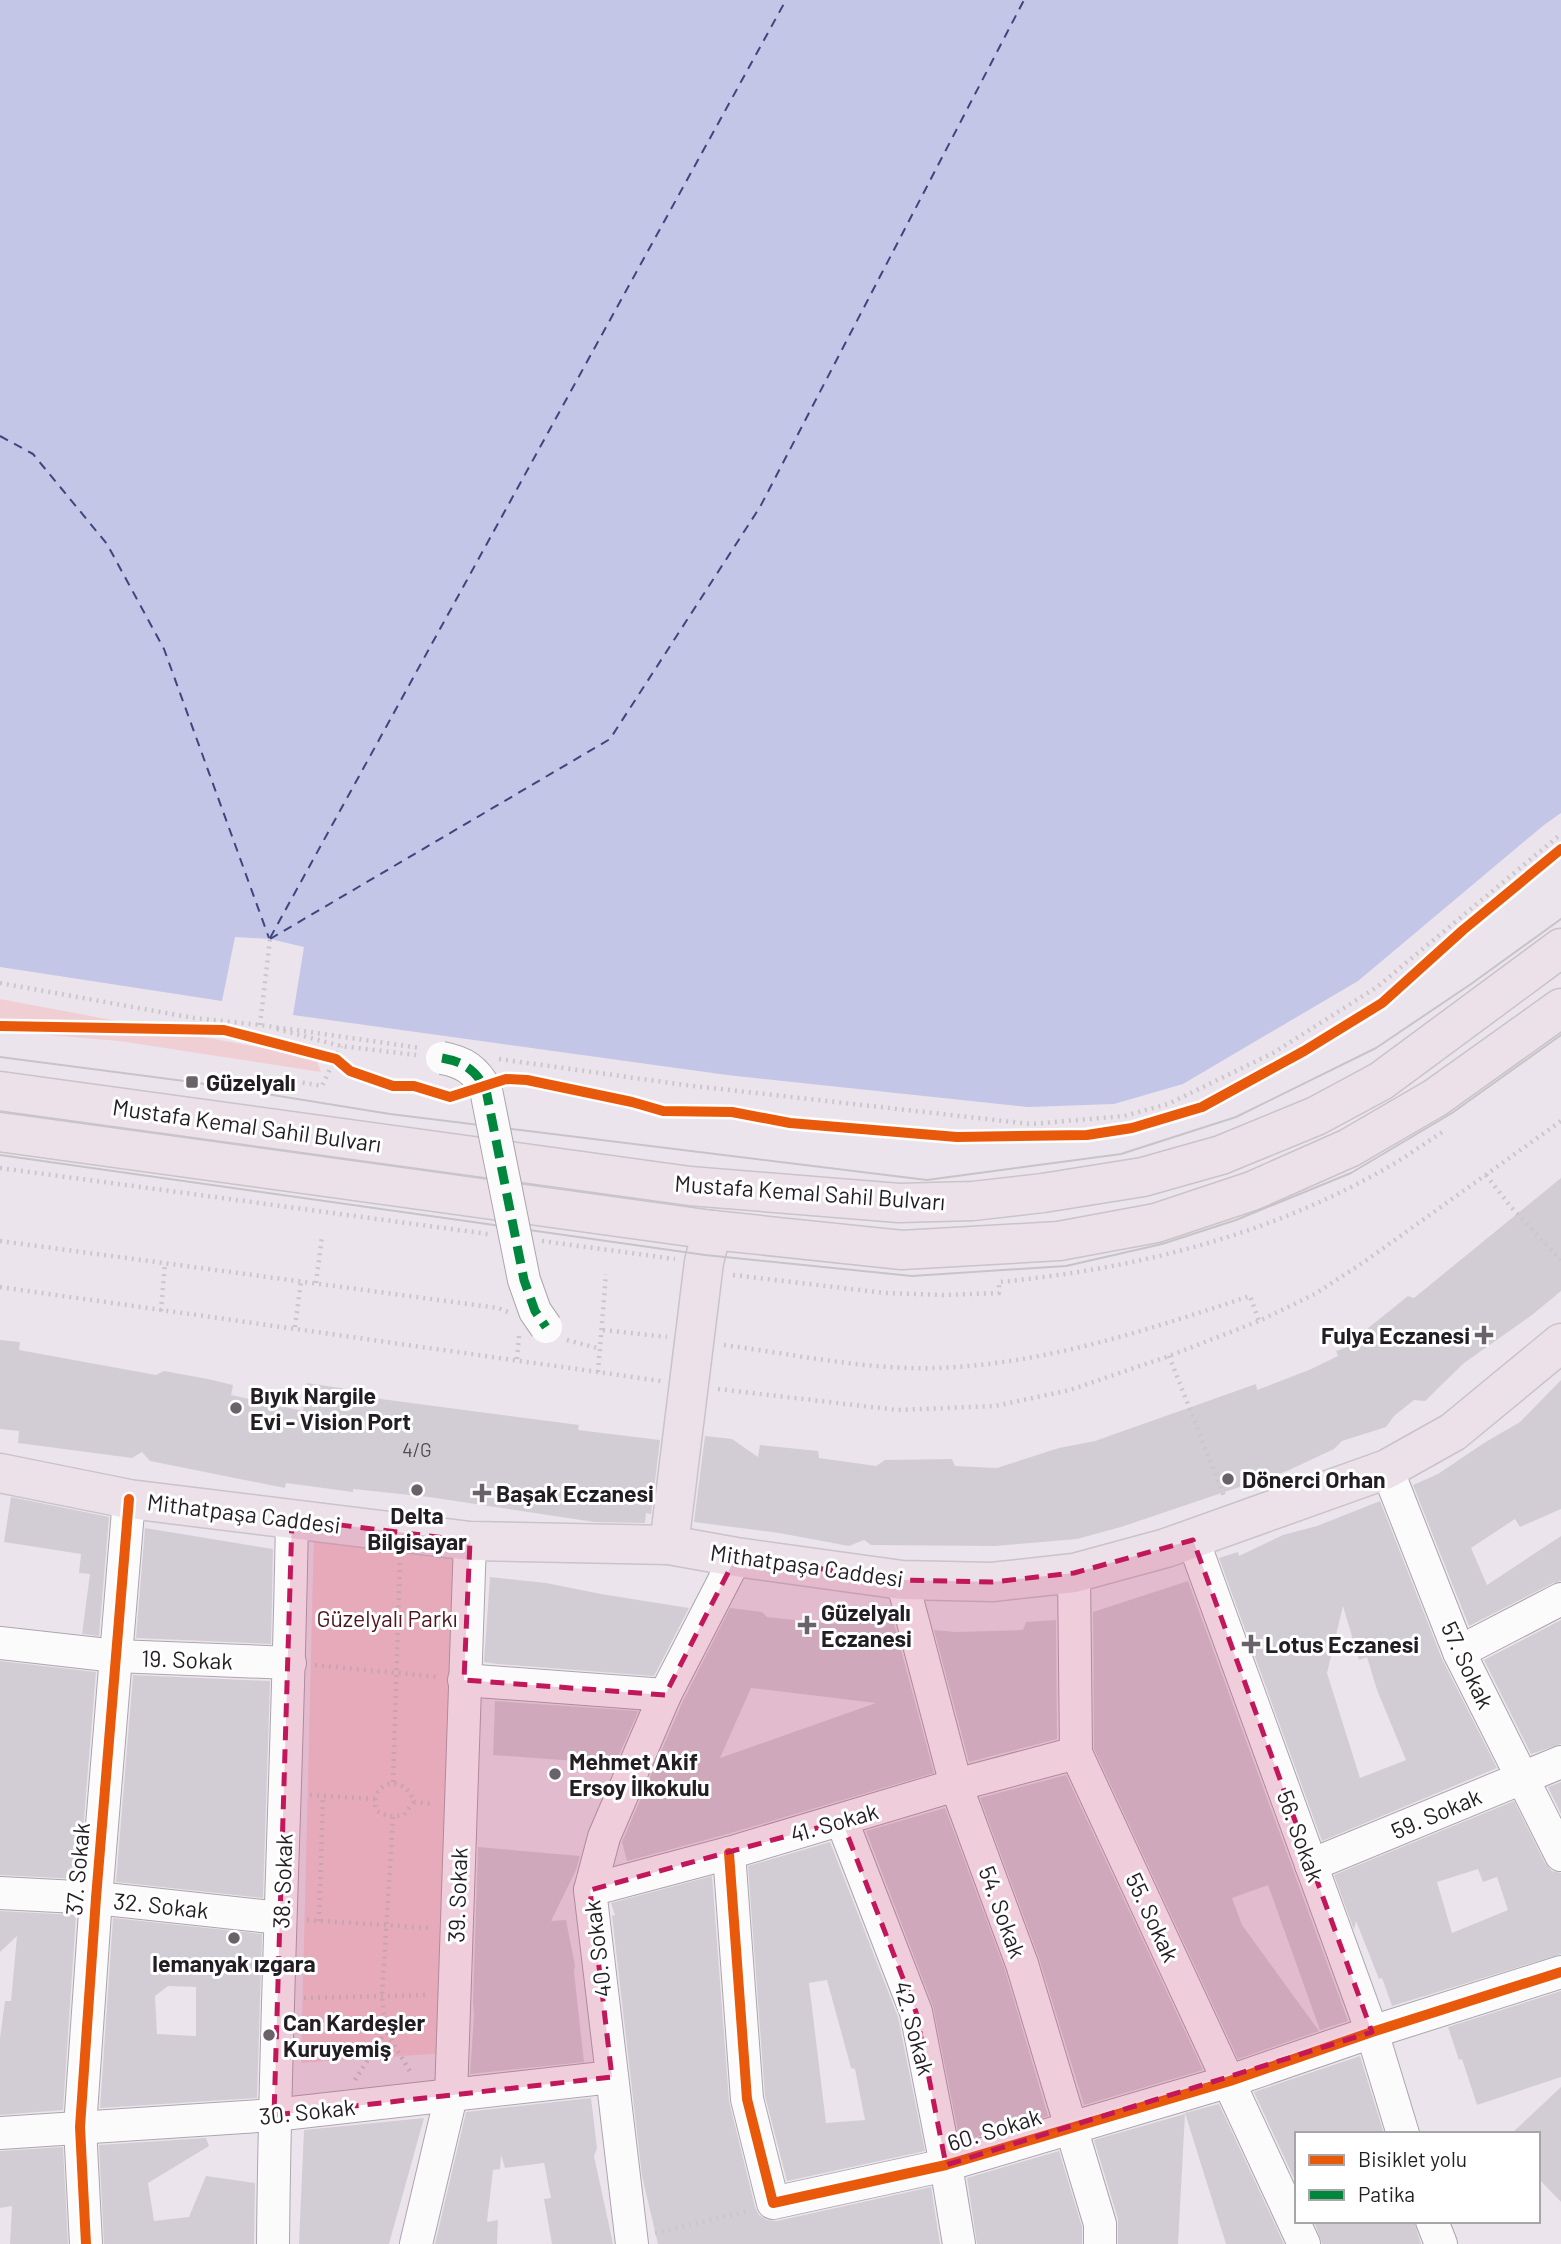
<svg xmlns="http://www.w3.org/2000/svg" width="1561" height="2244" font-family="Barlow,sans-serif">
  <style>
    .green { fill: #f0cfd4 }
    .water { fill: #c3c6e6 }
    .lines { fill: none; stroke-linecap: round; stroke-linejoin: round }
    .ferry { stroke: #3f467d; stroke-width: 2; stroke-dasharray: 9 7; stroke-linecap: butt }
    .building { fill: #d2cdd4; fill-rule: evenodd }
    .minor-casing { stroke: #aca6ac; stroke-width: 34 }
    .major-casing { stroke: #c8c4c8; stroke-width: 41 }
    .path { stroke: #cac7ca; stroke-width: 4.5; stroke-dasharray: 2 5; stroke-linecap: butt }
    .minor { stroke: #fcfbfc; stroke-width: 32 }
    .major { stroke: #ece1e8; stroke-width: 38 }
    .tram { stroke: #c6c4c6; stroke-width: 2 }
    .minor-bridge-casing { stroke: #aca6ac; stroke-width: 34; stroke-linecap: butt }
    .minor-bridge { stroke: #fcfbfc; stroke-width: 32 }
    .quiet { stroke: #00873e; stroke-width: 9; stroke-dasharray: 18 9; stroke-linecap: butt }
    .cycleway-casing { stroke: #fff; stroke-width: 15 }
    .cycleway { stroke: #e8590c; stroke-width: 10 }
    .marked { fill: #c2185b; fill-opacity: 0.2; stroke: #c2185b; stroke-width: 5; stroke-dasharray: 14 9; stroke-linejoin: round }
    .poi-dot { fill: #696369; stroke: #fff; stroke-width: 2.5 }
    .labels { text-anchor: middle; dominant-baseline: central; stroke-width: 6; stroke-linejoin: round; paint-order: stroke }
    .number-label { font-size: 19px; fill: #504c51 }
    .poi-label { font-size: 23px; font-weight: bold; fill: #231e23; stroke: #fff; text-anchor: start }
    .street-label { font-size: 23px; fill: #231e23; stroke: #fff }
    .park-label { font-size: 23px; fill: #52131e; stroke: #fff }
  </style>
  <rect width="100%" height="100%" fill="#ece4ec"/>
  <g class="green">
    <polygon points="0,999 316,1058 321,1072 119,1041 0,1031"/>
    <polygon points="314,1531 464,1550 446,2053 301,2063"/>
  </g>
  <polygon class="water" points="0,0 1561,0 1561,813 1544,825 1358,981 1183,1084 1114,1104 1028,1107 727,1075 293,1015 304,947 270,939 235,937 222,1001 0,967"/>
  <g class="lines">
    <g class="ferry">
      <polyline points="0,436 33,454 107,544 164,649 269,938"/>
      <polyline points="270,938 786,0"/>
      <polyline points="270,939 610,739 760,507 1024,0"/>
    </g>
  </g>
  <g class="building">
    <polygon points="1561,1178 1561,1291 1532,1315 1464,1363 1425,1401 1414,1400 1394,1416 1386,1427 1342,1441 1334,1449 1287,1471 1121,1527 1077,1539 995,1546 871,1545 864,1540 849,1546 779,1533 694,1522 705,1436 732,1439 758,1457 760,1445 818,1451 819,1458 876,1466 885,1460 952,1459 955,1466 997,1468 1059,1448 1095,1441 1256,1384 1257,1390 1309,1370 1338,1356 1336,1351 1362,1342 1367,1329 1408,1296 1414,1298"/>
    <polygon points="0,1340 20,1342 19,1350 156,1375 164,1371 208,1379 233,1385 231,1395 303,1411 307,1383 367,1392 366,1397 579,1425 578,1430 660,1440 651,1514 646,1513 645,1523 594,1522 429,1497 353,1489 353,1492 286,1483 285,1488 150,1461 142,1452 132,1458 18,1443 19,1431 0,1429"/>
    <polygon points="1561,1380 1561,1509 1520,1527 1515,1519 1471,1548 1487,1585 1561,1536 1561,1581 1553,1583 1469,1626 1413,1485 1438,1474 1484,1443 1520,1422"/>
    <polygon points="11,1497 109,1517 99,1636 82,1634 90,1574 79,1573 81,1554 4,1542"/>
    <path d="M1380 1501 1442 1659 1497 1768 1322 1841 1219 1558 1238 1552 1239 1556 1283 1535 1317 1526ZM1343 1606 1359 1660 1367 1657 1377 1690 1406 1760 1360 1778 1327 1673Z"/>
    <polygon points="145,1528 273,1549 271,1644 136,1638"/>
    <polygon points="490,1577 546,1583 601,1594 689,1608 654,1676 497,1664 484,1662"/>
    <polygon points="1188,1581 1348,2021 1320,2030 1268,1885 1232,1898 1242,1925 1319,2031 1238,2059 1094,1749 1093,1612"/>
    <path d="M730 1608 762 1612 767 1617 834 1624 842 1618 893 1620 934 1773 724 1835 627 1861 622 1842 682 1703ZM751 1688 876 1703 720 1758Z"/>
    <polygon points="1056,1620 1057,1739 969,1762 934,1630 956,1632 1023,1630 1026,1622"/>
    <polygon points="1561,1620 1561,1744 1531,1754 1484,1660"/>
    <polygon points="0,1661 96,1672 79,1879 0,1875"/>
    <polygon points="133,1675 270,1681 263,1898 116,1882"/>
    <polygon points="495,1701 638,1711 638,1712 615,1764 493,1755"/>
    <polygon points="1066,1775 1203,2070 1084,2105 1039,1958 980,1798"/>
    <polygon points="1561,1782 1561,1814 1548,1787"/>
    <path d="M1514 1801 1545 1863 1552 1871 1561 1873V1954L1392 2006 1382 1978 1379 1979 1356 1921 1354 1930 1334 1875ZM1478 1869 1483 1882 1497 1877 1508 1910 1452 1933 1437 1882Z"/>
    <polygon points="945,1808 1005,1970 1048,2116 960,2142 933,2006 866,1831"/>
    <path d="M830 1842 898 2017 925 2151 787 2181 765 2096 748 1866ZM827 1980 851 2068 855 2069 865 2120 826 2123 809 1983Z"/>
    <polygon points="478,1847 580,1856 576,1870 551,1921 566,1920 575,1966 574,1972 584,2062 470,2074 474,2016 473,2001"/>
    <polygon points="712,1876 729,2101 755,2207 759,2215 767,2220 777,2221 931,2187 940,2244 658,2244 642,2176 612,1916 615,1915 611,1903"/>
    <polygon points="0,1911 76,1915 63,2110 0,2115 0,2038 5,2001 11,2001 17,1936 0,1952"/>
    <path d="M113 1918 262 1934 257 2098 100 2108ZM168 1986 196 1987V2036L157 2034 155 1996Z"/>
    <polygon points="1561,1991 1561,2077 1477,2105 1462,2059 1459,2060 1448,2027"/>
    <polygon points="1360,2056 1384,2134 1297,2134 1297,2185 1254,2092"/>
    <polygon points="1561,2087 1561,2202 1538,2178 1538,2134 1511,2134"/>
    <polygon points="591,2098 597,2148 594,2156 613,2244 552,2244 544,2199 551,2198 544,2163 505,2168 501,2155 500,2169 493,2170 487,2222 498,2220 497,2244 435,2244 466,2112"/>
    <polygon points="1219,2104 1284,2244 1226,2244 1185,2113"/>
    <polygon points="1185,2114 1178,2244 1118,2244 1118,2219 1094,2140"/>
    <polygon points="424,2118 389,2244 299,2244 304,2130"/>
    <polygon points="206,2138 209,2146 148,2183 154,2221 189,2217 206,2176 255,2183 254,2244 104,2244 99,2145"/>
    <polygon points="63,2147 68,2244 10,2244 12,2206 0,2208 0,2151"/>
    <polygon points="1059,2151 1082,2227 1082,2244 977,2244 967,2178"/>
    <polygon points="1314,2221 1414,2221 1421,2244 1322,2244"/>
  </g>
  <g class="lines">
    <g class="minor-casing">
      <g id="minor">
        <polyline points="1387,1469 1459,1652 1561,1855"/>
        <polyline points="1193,1540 1372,2032 1403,2134"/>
        <polyline points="1074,1573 1076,1753 1304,2244"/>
        <polyline points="902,1580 956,1785 1022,1964 1100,2224 1100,2244"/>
        <polyline points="0,1643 116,1656 290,1663"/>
        <polyline points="1459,1652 1561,1599"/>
        <polyline points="464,1680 665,1695"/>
        <polyline points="842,1821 916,2012 946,2165 959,2244"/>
        <polyline points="729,1853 747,2099 773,2203 946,2165 1230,2081 1372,2032 1561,1972"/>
        <polyline points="1311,1865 1561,1762"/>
        <polyline points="590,1890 729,1853 956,1785 1076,1753"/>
        <polyline points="0,1893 96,1898 280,1918"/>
        <polyline points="0,2133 274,2115 612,2077"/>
        <polyline points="1432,2221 1441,2244"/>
        <polyline points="86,2244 80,2127 96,1898 129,1499"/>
        <path d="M273 2244C275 2002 288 1761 292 1519"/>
        <polyline points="416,2244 451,2096 470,1541"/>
        <polyline points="632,2244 590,1890 604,1837 665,1695 736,1557"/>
      </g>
    </g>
    <g class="major-casing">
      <g id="major">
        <polyline points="0,1091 690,1186 899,1203 973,1201 1043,1193 1143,1177 1221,1155 1316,1116 1381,1081 1561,948"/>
        <polyline points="0,1132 712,1230 902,1250 1059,1241 1156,1223 1252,1191 1349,1148 1435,1098 1561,1008"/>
        <polyline points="0,1473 129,1499 470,1541 669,1545 736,1557 902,1580 992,1582 1074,1573 1166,1548 1387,1469 1453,1432 1561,1343"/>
        <polyline points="669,1545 704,1262 712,1230"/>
      </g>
    </g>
    <g class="path">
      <polyline points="0,983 194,1018 260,1025 421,1048"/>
      <polyline points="260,1025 270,939"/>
      <polyline points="277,1029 341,1046 416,1055"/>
      <polyline points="499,1059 685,1085 1031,1124 1124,1116 1168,1104 1273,1053 1377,987 1561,834"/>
      <polyline points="282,1079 322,1086 341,1046"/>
      <polyline points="0,1168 488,1234"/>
      <polyline points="1486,1175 1511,1207 1561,1260"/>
      <polyline points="0,1241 498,1308 508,1312"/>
      <polyline points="542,1241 675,1259"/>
      <path d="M733 1275 885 1293 944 1295 999 1293V1282C1137 1269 1275 1234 1395 1163 1412 1153 1428 1141 1444 1131"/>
      <polyline points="316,1283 322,1237"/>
      <polyline points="0,1287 661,1381"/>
      <polyline points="161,1311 165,1263"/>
      <polyline points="295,1327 301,1281"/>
      <polyline points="603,1330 667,1337"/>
      <polyline points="567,1340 601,1349"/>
      <path d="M724 1345C800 1355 879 1373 956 1367 1057 1360 1154 1328 1250 1296L1259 1321"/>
      <polyline points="1169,1356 1224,1496"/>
      <polyline points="517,1359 519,1336"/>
      <polyline points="598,1372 606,1274"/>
      <polyline points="718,1389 897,1410 995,1406 1070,1390 1169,1356 1259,1321 1315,1294 1364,1262 1561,1121"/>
      <polyline points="315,1665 439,1677"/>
      <polyline points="393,1782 400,1562"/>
      <polyline points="310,1795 375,1799"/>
      <path d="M414 1802 404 1815C392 1817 386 1817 376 1810 369 1781 404 1772 414 1802L434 1804"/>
      <polyline points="393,1817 382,1996 386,2031 412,2075"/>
      <polyline points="307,1920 430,1928"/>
      <polyline points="319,1921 323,1796"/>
      <polyline points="304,1998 428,1995"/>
      <polyline points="355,2080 386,2031"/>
      <polyline points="655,2233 749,2211"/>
    </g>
    <use href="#minor" class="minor"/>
    <use href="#major" class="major"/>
    <g class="tram">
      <polyline points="0,1057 192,1082 390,1114 927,1180 1121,1154 1236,1117 1376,1048 1471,984 1561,919"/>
      <polyline points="0,1155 705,1255 912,1276 1066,1266 1162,1244 1236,1220 1351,1173 1452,1113 1561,1035"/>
    </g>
    <g class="minor-bridge-casing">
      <path id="minor-bridge" d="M442 1058C464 1062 476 1070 486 1090L524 1280 535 1311 546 1327"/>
    </g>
    <use href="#minor-bridge" class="minor-bridge"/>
    <path class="quiet" d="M442 1058C464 1062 476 1070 486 1090L524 1280 535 1311 546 1327"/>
    <g class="cycleway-casing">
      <g id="cycleway">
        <polyline points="0,1026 224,1030 336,1059 350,1071 393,1086 414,1086 450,1097 506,1079 527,1080 632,1102 663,1111 732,1112 790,1123 957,1137 1087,1135 1132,1128 1202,1107 1304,1051 1382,1003 1463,930 1561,849"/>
        <polyline points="729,1853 747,2099 773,2203 946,2165 1230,2081 1372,2032 1561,1972"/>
        <polyline points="86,2244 80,2127 96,1898 129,1499"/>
      </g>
    </g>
    <use href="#cycleway" class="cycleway"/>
  </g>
  <path class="marked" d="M292 1519 470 1541 464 1680 665 1695 736 1557 902 1580 992 1582 1074 1573 1193 1540 1372 2032 946 2165 916 2012 842 1821 590 1890 612 2077 274 2115Z"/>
  <g class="poi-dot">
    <rect x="185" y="1075" width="14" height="14" rx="3.5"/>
    <path d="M1480.5 1324.5h7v7h7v7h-7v7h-7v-7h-7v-7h7z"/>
    <circle cx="236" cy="1408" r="7"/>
    <circle cx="1228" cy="1479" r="7"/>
    <circle cx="417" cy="1490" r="7"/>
    <path d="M478.5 1482.5h7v7h7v7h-7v7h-7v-7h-7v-7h7z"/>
    <path d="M803.5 1614.5h7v7h7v7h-7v7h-7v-7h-7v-7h7z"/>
    <path d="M1247.5 1633.5h7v7h7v7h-7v7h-7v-7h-7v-7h7z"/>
    <circle cx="555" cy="1774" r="7"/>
    <circle cx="234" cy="1938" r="7"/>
    <circle cx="269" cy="2035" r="7"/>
  </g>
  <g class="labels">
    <g class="number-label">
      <text x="417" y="1449">4/G</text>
    </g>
    <g class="poi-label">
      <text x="206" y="1082">Güzelyalı</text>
      <text x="1470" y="1335" text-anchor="end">Fulya Eczanesi</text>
      <text x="250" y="1395">Bıyık Nargile<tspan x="250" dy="26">Evi - Vision Port</tspan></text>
      <text x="1242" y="1479">Dönerci Orhan</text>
      <text x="496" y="1493">Başak Eczanesi</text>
      <text x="417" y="1515" text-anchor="middle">Delta<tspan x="417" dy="26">Bilgisayar</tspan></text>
      <text x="821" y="1612">Güzelyalı<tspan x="821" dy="26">Eczanesi</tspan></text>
      <text x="1265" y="1644">Lotus Eczanesi</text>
      <text x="569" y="1761">Mehmet Akif<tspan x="569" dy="26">Ersoy İlkokulu</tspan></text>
      <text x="234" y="1963" text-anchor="middle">lemanyak ızgara</text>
      <text x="283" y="2022">Can Kardeşler<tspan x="283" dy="26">Kuruyemiş</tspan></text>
    </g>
    <g class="street-label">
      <text transform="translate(247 1125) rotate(8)">Mustafa Kemal Sahil Bulvarı</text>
      <text transform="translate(810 1192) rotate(4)">Mustafa Kemal Sahil Bulvarı</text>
      <text transform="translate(244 1513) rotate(7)">Mithatpaşa Caddesi</text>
      <text transform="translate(807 1565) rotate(8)">Mithatpaşa Caddesi</text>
      <text transform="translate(187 1659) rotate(2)">19. Sokak</text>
      <text transform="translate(1468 1665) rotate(65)">57. Sokak</text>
      <text transform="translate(1436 1813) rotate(-23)">59. Sokak</text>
      <text transform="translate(834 1822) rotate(-16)">41. Sokak</text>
      <text transform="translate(1301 1836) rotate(70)">56. Sokak</text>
      <text transform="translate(77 1869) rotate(-85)">37. Sokak</text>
      <text transform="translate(282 1881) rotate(-88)">38. Sokak</text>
      <text transform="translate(457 1895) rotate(-88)">39. Sokak</text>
      <text transform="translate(161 1905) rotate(6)">32. Sokak</text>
      <text transform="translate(1003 1912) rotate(70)">54. Sokak</text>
      <text transform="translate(1153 1917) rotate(65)">55. Sokak</text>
      <text transform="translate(597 1949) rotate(-97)">40. Sokak</text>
      <text transform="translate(915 2028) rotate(75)">42. Sokak</text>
      <text transform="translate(307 2111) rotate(-6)">30. Sokak</text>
      <text transform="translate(994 2129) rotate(-17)">60. Sokak</text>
    </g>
    <g class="park-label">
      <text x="387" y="1618">Güzelyalı Parkı</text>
    </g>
  </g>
  <rect x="1295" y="2132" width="245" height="91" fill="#ffffff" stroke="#a7a5a7" stroke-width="2"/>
  <rect x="1309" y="2155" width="35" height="10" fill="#e8590c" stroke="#a7a5a7" stroke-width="2"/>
  <text x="1358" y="2167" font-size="21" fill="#231e23">Bisiklet yolu</text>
  <rect x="1309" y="2190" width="35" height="10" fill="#00873e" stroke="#a7a5a7" stroke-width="2"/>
  <text x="1358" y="2202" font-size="21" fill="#231e23">Patika</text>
</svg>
